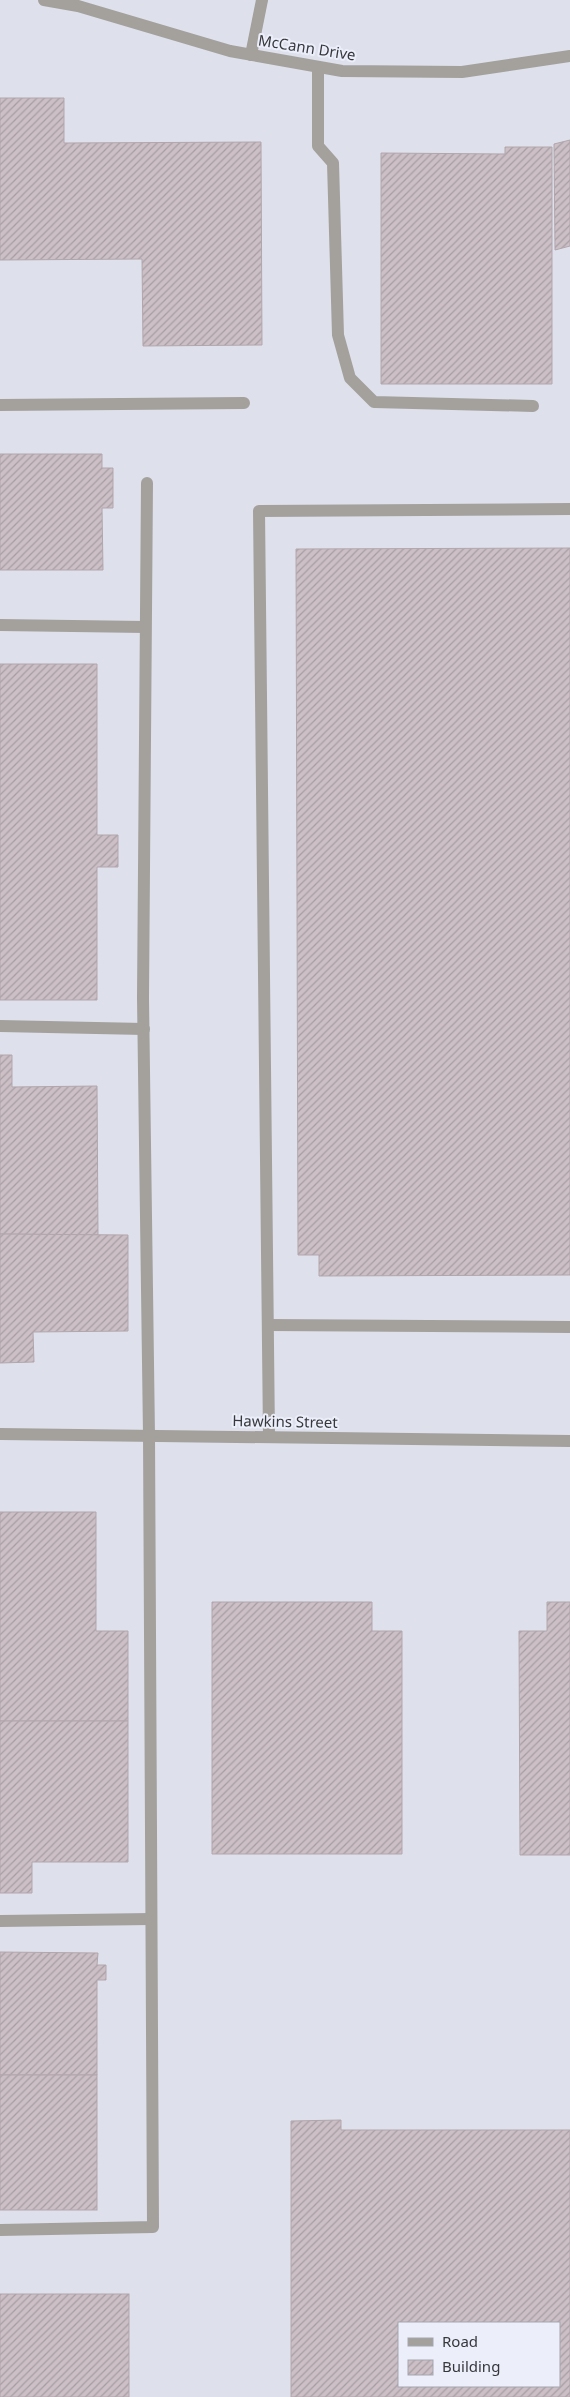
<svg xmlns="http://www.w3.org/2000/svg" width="570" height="2397" font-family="'Noto Sans',sans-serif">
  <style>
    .building { fill: url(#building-hatch); stroke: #b2a6ac; fill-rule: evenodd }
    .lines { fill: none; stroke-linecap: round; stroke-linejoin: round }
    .minor { stroke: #a4a19d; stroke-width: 12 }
    .labels { text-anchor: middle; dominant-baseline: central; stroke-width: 4; stroke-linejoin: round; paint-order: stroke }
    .street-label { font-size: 15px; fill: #37383c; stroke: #eceefa }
  </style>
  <defs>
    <pattern id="building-hatch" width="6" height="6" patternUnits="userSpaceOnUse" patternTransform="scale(1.25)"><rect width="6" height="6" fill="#ccc0c6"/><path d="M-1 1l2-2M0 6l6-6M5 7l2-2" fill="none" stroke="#a69da2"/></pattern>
  </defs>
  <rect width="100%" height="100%" fill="#dee1ec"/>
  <g class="building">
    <polygon points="0,98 64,98 64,143 261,142 262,345 143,346 142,259 0,260"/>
    <polygon points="570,140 570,246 555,250 554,144"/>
    <polygon points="505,147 552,147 552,384 381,384 381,153 505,154"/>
    <polygon points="0,454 102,454 102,468 113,468 113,508 102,508 103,570 0,570"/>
    <polygon points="570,548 570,1275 319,1276 319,1255 298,1255 296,549"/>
    <polygon points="0,664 97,664 97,835 118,835 118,867 97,867 97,1000 0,1000"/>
    <polygon points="0,1055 12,1055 12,1087 97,1086 98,1235 0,1234"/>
    <polygon points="0,1234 128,1235 128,1331 33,1332 34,1362 0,1363"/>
    <polygon points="0,1512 96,1512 96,1631 128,1631 128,1721 0,1721"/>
    <polygon points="212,1602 372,1602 372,1631 402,1631 402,1854 212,1854"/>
    <polygon points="547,1602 570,1602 570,1855 520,1855 519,1631 547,1631"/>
    <polygon points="0,1721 128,1721 128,1862 32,1862 32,1893 0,1893"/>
    <polygon points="0,1952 98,1953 97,1965 106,1965 106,1980 97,1980 97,2075 0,2075"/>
    <rect x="0" y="2075" width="97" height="135"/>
    <path d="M341 2120V2130H570V2397H291V2121ZM399 2323H559V2386H399Z"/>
    <rect x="0" y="2294" width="129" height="103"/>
  </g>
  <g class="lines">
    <g class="minor">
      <polyline points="44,0 78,6 230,51 342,71 462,72 570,56"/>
      <polyline points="251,55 262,0"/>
      <polyline points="318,67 318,146 333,163 338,335 350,378 374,402 533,406"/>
      <polyline points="0,405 244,403"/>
      <polyline points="0,625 145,627"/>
      <polyline points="0,1026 144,1029"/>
      <polyline points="268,1325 570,1327"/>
      <polyline points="0,1434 570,1441"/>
      <polyline points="269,1437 259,511 570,509"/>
      <polyline points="0,1921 151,1919"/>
      <polyline points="0,2230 153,2227 149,1435 143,998 147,483"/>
    </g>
  </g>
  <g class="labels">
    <g class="street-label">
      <text transform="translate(307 47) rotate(9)">McCann Drive</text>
      <text transform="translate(285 1421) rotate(1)">Hawkins Street</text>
    </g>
  </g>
  <rect x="398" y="2322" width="162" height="65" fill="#eceefa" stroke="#a4a5ae"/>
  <rect x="408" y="2338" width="25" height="8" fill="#a4a19d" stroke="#a4a5ae"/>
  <text x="442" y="2347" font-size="15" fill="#37383c">Road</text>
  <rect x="408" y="2360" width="25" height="15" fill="url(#building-hatch)" stroke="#a4a5ae"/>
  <text x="442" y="2372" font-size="15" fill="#37383c">Building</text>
</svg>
